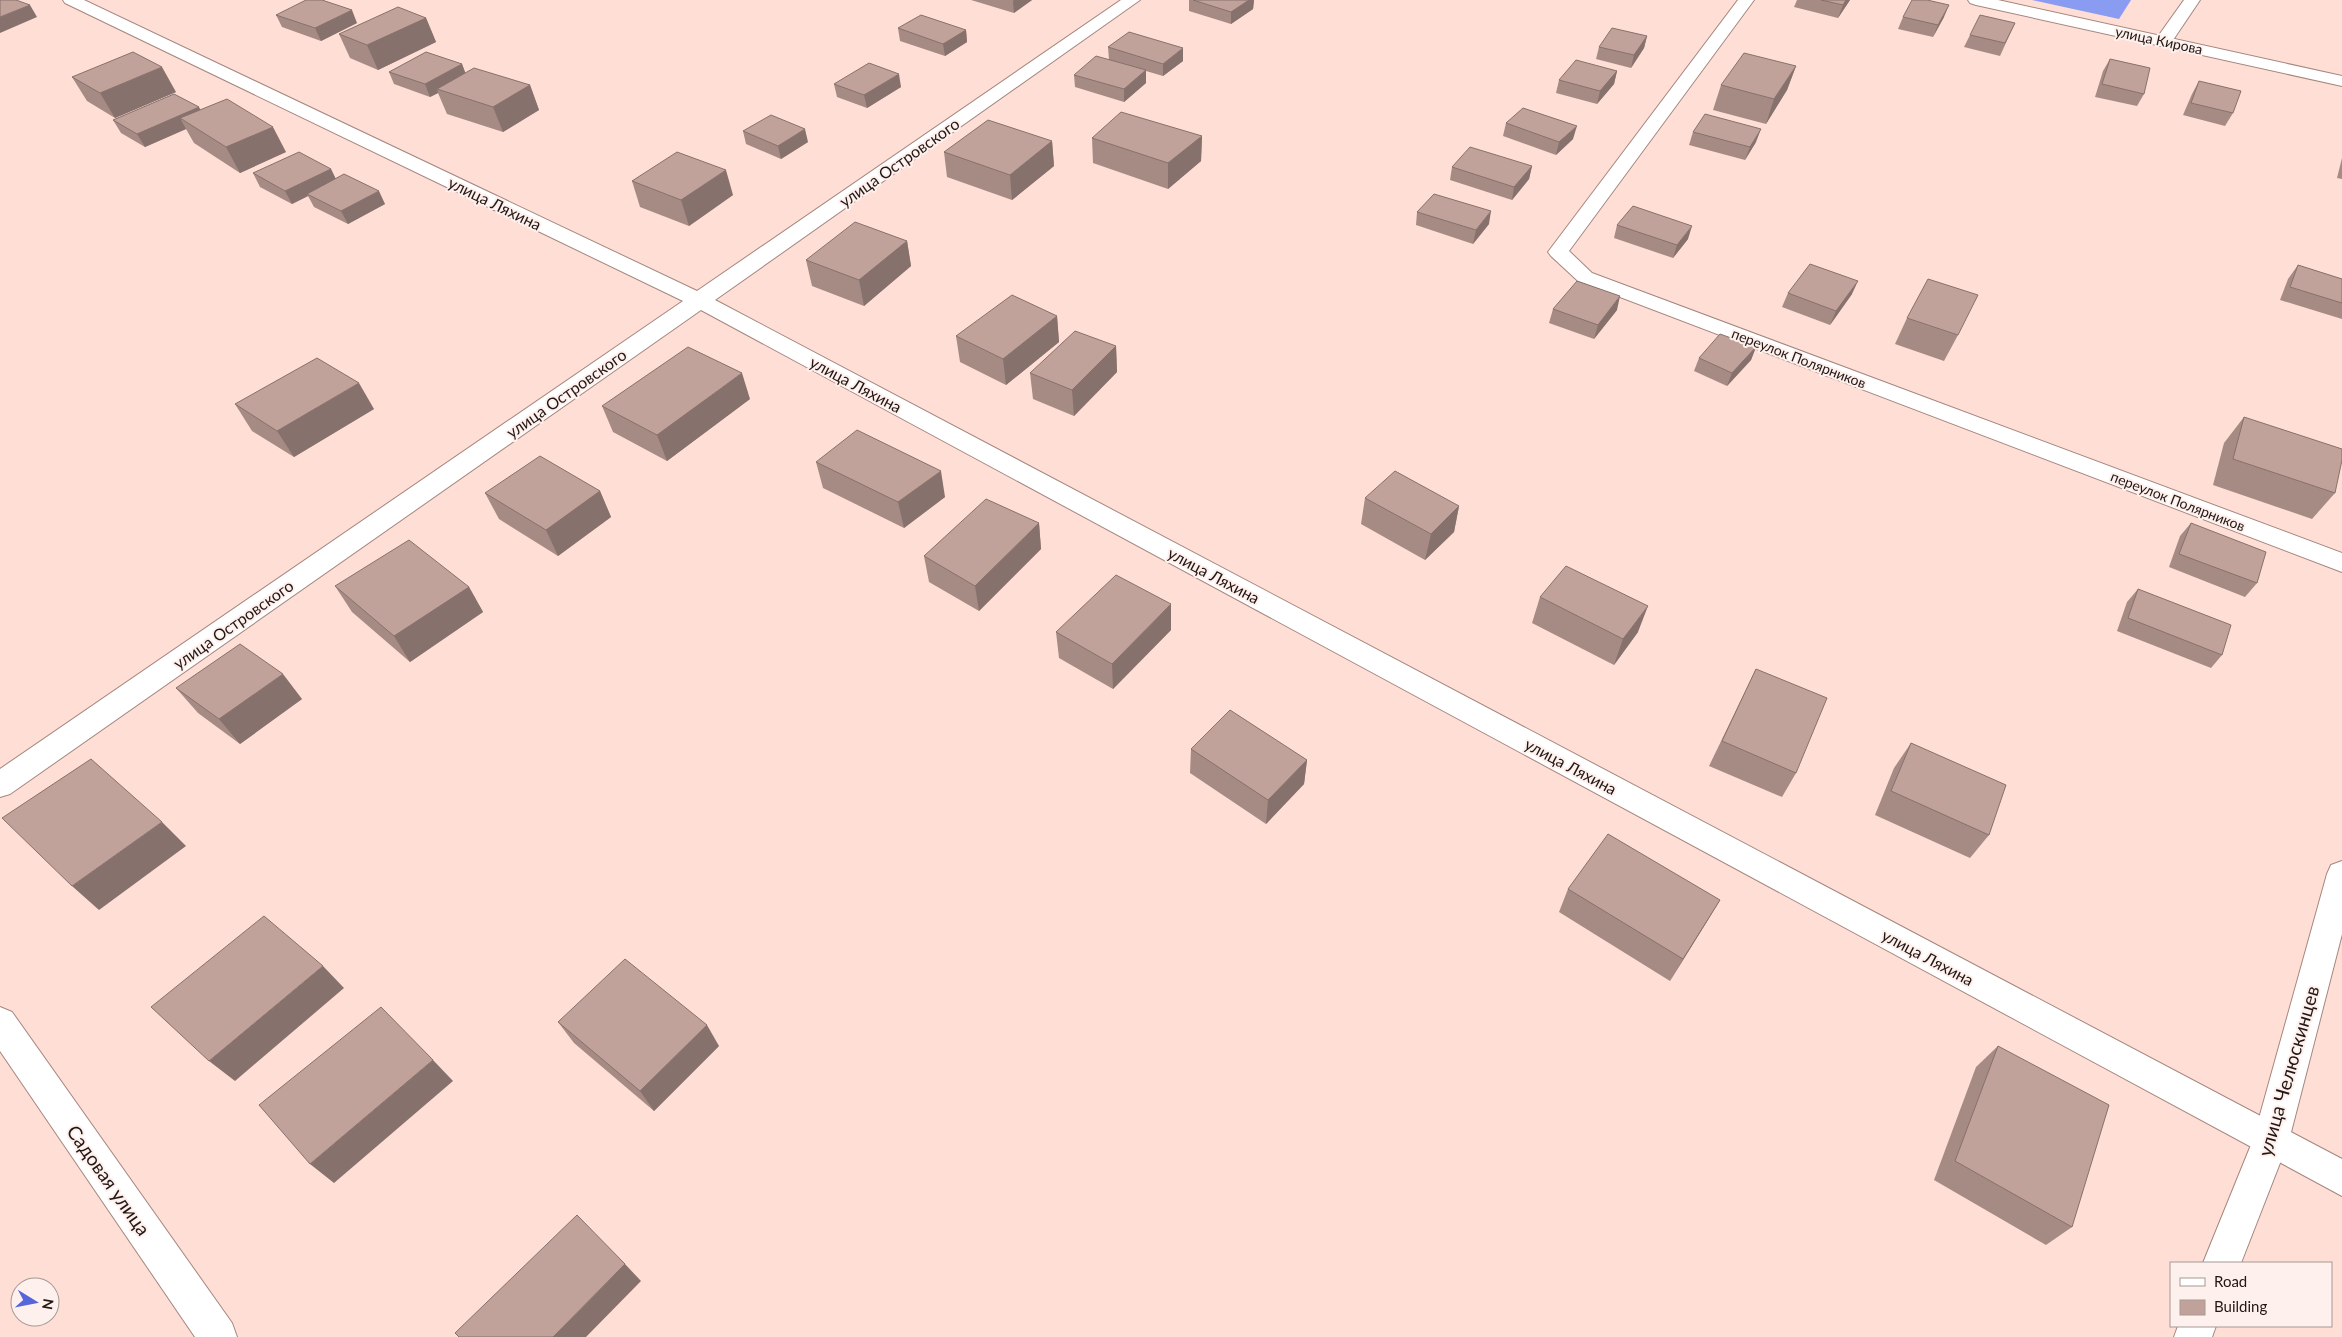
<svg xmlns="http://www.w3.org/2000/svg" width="2342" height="1337" font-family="Lato,sans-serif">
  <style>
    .forest { fill: #8a9cf2 }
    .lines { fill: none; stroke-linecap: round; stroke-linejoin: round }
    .minor-casing { stroke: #a4877f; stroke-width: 2 }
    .tertiary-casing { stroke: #a4877f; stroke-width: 2 }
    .secondary-casing { stroke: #a4877f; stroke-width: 2 }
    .minor { fill: #fff; fill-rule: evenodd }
    .tertiary { fill: #fff; fill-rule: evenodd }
    .secondary { fill: #fff; fill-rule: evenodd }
    .wall { fill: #a68b84 }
    .shaded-wall { fill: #87716c }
    .building { fill: #c1a29a; stroke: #87716c }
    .labels { text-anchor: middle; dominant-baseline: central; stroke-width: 4; stroke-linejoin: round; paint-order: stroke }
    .far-street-label { font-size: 14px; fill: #221714; stroke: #fef0ed }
    .street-label { font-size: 16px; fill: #221714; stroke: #fef0ed }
    .near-street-label { font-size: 19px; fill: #221714; stroke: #fef0ed }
  </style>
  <rect width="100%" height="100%" fill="#ffded5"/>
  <polygon class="forest" points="2032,0 2131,0 2119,19"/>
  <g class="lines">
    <g class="minor-casing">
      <g id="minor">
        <polygon points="63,0 84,0 697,291 1121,0 1140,0 715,300 2342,1159 2342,1196 701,310 10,794 0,797 0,769 683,301 65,3"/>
        <polygon points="1738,0 1754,0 1569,251 1592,273 2342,553 2342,572 1578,281 1551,256 1548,252 1551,248"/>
        <polygon points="2184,0 2200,0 2169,46 2157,46 2154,42"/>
      </g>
    </g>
    <g class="tertiary-casing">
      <g id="tertiary">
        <polygon points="2342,861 2342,934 2289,1140 2241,1263 2203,1263 2253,1140 2327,874 2331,865"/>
        <polygon points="0,1007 12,1012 232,1323 237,1337 195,1337 0,1051"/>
        <polygon points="2178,1326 2216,1326 2212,1337 2174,1337"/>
      </g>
    </g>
    <g class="secondary-casing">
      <polygon id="secondary" points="1968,0 1998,0 2342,76 2342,86 1976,5 1970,3"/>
    </g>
    <use href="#minor" class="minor"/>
    <use href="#tertiary" class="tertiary"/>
    <use href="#secondary" class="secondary"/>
  </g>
  <g class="wall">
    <polygon points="971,0 1032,0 1014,13"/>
    <polygon points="1189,0 1254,0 1253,9 1231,24 1189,11"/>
    <polygon points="1797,0 1850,0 1838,18 1794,7"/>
    <polygon points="276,15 357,23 321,41 282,27"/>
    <polygon points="1903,17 1944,17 1933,37 1898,29"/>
    <polygon points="426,18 436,42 378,70 350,58 339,34"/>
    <polygon points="2015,23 2000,56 1964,47 1970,35"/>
    <polygon points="898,28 966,30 967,42 945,56 900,41"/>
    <polygon points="1647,36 1644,48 1631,68 1596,59 1599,47"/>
    <polygon points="1108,47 1183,61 1163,76 1146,71 1146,83 1124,102 1075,87 1074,75 1126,65 1109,60"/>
    <polygon points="2110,59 2144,94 2137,106 2095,97 2103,71"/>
    <polygon points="462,64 465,73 530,85 539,110 503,132 447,114 438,93 430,97 394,84 389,72"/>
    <polygon points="1796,66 1787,90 1766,124 1713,110 1721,85"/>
    <polygon points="1617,71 1614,84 1597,104 1556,93 1559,80"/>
    <polygon points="72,77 176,92 115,118 87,101"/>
    <polygon points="2199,81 2233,113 2225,126 2183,115 2192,94"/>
    <polygon points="834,84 901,87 867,108 837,97"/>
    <polygon points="200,110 286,152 240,173 194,143 186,129 145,147 121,133 113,120"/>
    <polygon points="1506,123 1573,139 1556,155 1503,136"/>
    <polygon points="743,131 808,142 781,159 746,144"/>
    <polygon points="1693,132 1756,142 1745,160 1689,145"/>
    <polygon points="1202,136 1201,161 1168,189 1093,163 1092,138"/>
    <polygon points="1052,141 1054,166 1012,200 947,177 944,152"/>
    <polygon points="2342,158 2342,179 2337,178"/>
    <polygon points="1532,166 1529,179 1512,200 1450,180 1452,167"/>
    <polygon points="331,169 336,179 385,204 348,224 314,207 308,196 292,204 260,187 253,173"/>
    <polygon points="632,181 733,195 689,226 640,207"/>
    <polygon points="1417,212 1489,224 1473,244 1416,225"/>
    <polygon points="1617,225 1688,239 1673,258 1614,238"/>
    <polygon points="907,241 911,266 864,306 812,286 806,260"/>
    <polygon points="2298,265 2342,279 2342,319 2280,300 2288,279"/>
    <polygon points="1788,293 1852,294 1830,325 1782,307"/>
    <polygon points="1553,309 1617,310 1594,339 1549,323"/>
    <polygon points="1057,316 1059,342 1006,385 960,362 956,336"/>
    <polygon points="1907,318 1958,335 1944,361 1895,344"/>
    <polygon points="1116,346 1117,372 1074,416 1033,399 1030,373"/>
    <polygon points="1756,347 1751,360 1727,386 1694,371 1699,358"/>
    <polygon points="750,399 667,461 613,432 602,406"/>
    <polygon points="235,404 374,409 294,457 252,431"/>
    <polygon points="2244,417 2335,493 2312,519 2213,485 2224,443"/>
    <polygon points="816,462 945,497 904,528 823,488"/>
    <polygon points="600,491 611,517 558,556 499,519 485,493"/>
    <polygon points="1365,498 1459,506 1454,532 1425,560 1361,524"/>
    <polygon points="1039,523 1041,549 979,611 929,582 924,556"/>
    <polygon points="2191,523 2257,583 2245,597 2169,567 2180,536"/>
    <polygon points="335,586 469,587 483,612 410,662 352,612"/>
    <polygon points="2138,589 2222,655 2211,668 2117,631 2127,602"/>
    <polygon points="1540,597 1638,632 1614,665 1532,623"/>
    <polygon points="1171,630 1113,689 1059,658 1056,632"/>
    <polygon points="1756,669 1796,773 1782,797 1709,766"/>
    <polygon points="176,688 302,699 240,744 198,713"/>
    <polygon points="1911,743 1989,835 1970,858 1875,815 1894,768"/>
    <polygon points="1191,749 1307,760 1304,784 1266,824 1190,773"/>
    <polygon points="1568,889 1720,900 1706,923 1670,981 1559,912"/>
    <polygon points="558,1022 719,1046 654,1111 574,1043"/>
    <polygon points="1998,1046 2072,1227 2046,1245 1934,1180 1976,1067"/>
  </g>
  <g class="shaded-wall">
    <polygon points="1014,0 1032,0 1014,13 1013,1"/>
    <polygon points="1249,0 1254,0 1253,9 1231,24 1231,12"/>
    <polygon points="1846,0 1850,0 1838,18 1843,5"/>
    <polygon points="30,5 37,17 0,33 0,17"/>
    <polygon points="1949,5 1944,17 1933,37 1938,25"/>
    <polygon points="352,10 357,23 321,41 315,28"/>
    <polygon points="426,18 436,42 378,70 367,45"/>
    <polygon points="966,30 967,42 945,56 943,44"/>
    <polygon points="1647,36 1644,48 1631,68 1634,55"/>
    <polygon points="1183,48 1183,61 1163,76 1163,64"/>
    <polygon points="462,64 467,77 437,89 438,93 430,97 425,84"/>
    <polygon points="1796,66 1787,90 1766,124 1774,99"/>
    <polygon points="162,67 176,92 115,118 100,93"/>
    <polygon points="1146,70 1146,83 1124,102 1124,89"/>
    <polygon points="1617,71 1614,84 1597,104 1600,91"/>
    <polygon points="899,74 901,87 867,108 864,95"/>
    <polygon points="530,85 539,110 503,132 493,107"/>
    <polygon points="199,107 206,120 180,118 186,129 145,147 137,134"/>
    <polygon points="1577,126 1573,139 1556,155 1559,142"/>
    <polygon points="273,127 286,152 240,173 226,147"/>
    <polygon points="805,129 808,142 781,159 778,146"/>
    <polygon points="1761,129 1756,142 1745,160 1750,147"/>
    <polygon points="1202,136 1201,161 1168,189 1168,163"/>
    <polygon points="1052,141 1054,166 1012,200 1010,175"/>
    <polygon points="1532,166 1529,179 1512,200 1514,187"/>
    <polygon points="331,169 337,182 307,194 308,196 292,204 285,191"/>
    <polygon points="726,170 733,195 689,226 681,200"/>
    <polygon points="379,191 385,204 348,224 341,211"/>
    <polygon points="1491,211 1489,224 1473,244 1476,230"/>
    <polygon points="1692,226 1688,239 1673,258 1677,245"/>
    <polygon points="907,241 911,266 864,306 859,280"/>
    <polygon points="1858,281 1852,294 1830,325 1836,311"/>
    <polygon points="1620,296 1617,310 1594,339 1598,325"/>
    <polygon points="1057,316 1059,342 1006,385 1003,359"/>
    <polygon points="1116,346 1117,372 1074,416 1072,390"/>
    <polygon points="1756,347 1751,360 1727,386 1732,373"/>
    <polygon points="742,373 750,399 667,461 657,435"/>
    <polygon points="359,383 374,409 294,457 277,431"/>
    <polygon points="941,471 945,497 904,528 898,502"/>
    <polygon points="600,491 611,517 558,556 546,530"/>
    <polygon points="1459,506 1454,532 1425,560 1431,534"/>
    <polygon points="1039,523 1041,549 979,611 975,586"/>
    <polygon points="469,587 483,612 410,662 394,636"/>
    <polygon points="1171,604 1171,630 1113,689 1112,664"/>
    <polygon points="1648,606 1638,632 1614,665 1623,639"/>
    <polygon points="283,674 302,699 240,744 219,719"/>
    <polygon points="1307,760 1304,784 1266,824 1268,800"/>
    <polygon points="162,822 186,846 99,910 72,886"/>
    <polygon points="1720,900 1706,923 1670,981 1683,959"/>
    <polygon points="323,966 344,988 235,1081 209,1061"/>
    <polygon points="707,1025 719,1046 654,1111 640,1091"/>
    <polygon points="433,1060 453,1081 334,1183 310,1164"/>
    <polygon points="625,1264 641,1281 586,1337 553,1337"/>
  </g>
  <g class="building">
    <polygon points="0,0 16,0 30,5 0,17"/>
    <polygon points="306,0 322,0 352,10 315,28 276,15"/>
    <polygon points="1193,0 1249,0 1231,12"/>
    <polygon points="1821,0 1846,0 1843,5"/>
    <polygon points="1912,0 1927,0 1949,5 1938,25 1903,17"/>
    <polygon points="398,7 426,18 367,45 339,34"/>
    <polygon points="921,15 966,30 943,44 898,28"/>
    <polygon points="1980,15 2015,23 2005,43 1970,35"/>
    <polygon points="1612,28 1647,36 1634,55 1599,47"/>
    <polygon points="1129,32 1183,48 1163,64 1108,47"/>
    <polygon points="133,52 162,67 100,93 72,77"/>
    <polygon points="426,52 462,64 425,84 389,72"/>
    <polygon points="1744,53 1796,66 1774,99 1721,85"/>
    <polygon points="1096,56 1146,70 1124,89 1074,75"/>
    <polygon points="2110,59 2150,68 2144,94 2102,84"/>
    <polygon points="1576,60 1617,71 1600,91 1559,80"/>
    <polygon points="869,63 899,74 864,95 834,84"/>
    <polygon points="474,68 530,85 493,107 437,89"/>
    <polygon points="2199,81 2241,91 2233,113 2191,103"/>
    <polygon points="174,94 199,107 137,134 113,120"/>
    <polygon points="227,99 273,127 226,147 180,118"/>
    <polygon points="1523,108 1577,126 1559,142 1506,123"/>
    <polygon points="1121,112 1202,136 1168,163 1092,138"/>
    <polygon points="1705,114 1761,129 1750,147 1693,132"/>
    <polygon points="771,115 805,129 778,146 743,131"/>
    <polygon points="988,120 1052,141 1010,175 944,152"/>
    <polygon points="1470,147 1532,166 1514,187 1452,167"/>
    <polygon points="299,152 331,169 285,191 253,173"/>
    <polygon points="677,152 726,170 681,200 632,181"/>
    <polygon points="344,174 379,191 341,211 307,194"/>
    <polygon points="1434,194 1491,211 1476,230 1417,212"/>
    <polygon points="1633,206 1692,226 1677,245 1617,225"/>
    <polygon points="855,222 907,241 859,280 806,260"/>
    <polygon points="1810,264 1858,281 1836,311 1788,293"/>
    <polygon points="2298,265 2342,279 2342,303 2290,287"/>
    <polygon points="1928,279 1978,295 1958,335 1907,318"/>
    <polygon points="1577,281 1620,296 1598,325 1553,309"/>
    <polygon points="1012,295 1057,316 1003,359 956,336"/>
    <polygon points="1075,331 1116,346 1072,390 1030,373"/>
    <polygon points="1720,334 1756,347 1732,373 1699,358"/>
    <polygon points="688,347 742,373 657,435 602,406"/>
    <polygon points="317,358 359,383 277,431 235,404"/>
    <polygon points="2244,417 2342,449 2342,460 2335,493 2233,459"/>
    <polygon points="857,430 941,471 898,502 816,462"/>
    <polygon points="540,456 600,491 546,530 485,493"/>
    <polygon points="1395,471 1459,506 1431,534 1365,498"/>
    <polygon points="986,499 1039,523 975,586 924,556"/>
    <polygon points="2191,523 2266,552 2257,583 2179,554"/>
    <polygon points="409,540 469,587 394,636 335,586"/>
    <polygon points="1566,566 1648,606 1623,639 1540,597"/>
    <polygon points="1116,575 1171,604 1112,664 1056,632"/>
    <polygon points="2138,589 2231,625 2222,655 2128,618"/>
    <polygon points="240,644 283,674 219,719 176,688"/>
    <polygon points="1756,669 1827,698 1796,773 1722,741"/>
    <polygon points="1230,710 1307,760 1268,800 1191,749"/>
    <polygon points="1911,743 2006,785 1989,835 1891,791"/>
    <polygon points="91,759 162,822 72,886 2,818"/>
    <polygon points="1608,834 1720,900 1683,959 1568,889"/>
    <polygon points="264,916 323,966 209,1061 151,1007"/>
    <polygon points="625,959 707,1025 640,1091 558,1022"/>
    <polygon points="381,1007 433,1060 310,1164 259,1105"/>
    <polygon points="1998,1046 2109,1105 2072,1227 1955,1161"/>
    <polygon points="577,1215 625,1264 553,1337 459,1337 455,1333"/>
  </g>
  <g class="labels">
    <g class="far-street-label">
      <text transform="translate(2159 40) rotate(12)">улица Кирова</text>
      <text transform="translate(1799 358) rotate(21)">переулок Полярников</text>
      <text transform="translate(2178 501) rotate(21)">переулок Полярников</text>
    </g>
    <g class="street-label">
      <text transform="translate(899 162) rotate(-35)">улица Островского</text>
      <text transform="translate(495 203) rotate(26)">улица Ляхина</text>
      <text transform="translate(856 384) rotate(28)">улица Ляхина</text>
      <text transform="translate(566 393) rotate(-35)">улица Островского</text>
      <text transform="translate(1214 575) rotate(28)">улица Ляхина</text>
      <text transform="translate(233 624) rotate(-35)">улица Островского</text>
      <text transform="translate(1571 766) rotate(28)">улица Ляхина</text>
      <text transform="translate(1928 957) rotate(28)">улица Ляхина</text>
    </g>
    <g class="near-street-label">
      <text transform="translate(2288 1071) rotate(-74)">улица Челюскинцев</text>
      <text transform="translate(109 1180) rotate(55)">Садовая улица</text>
    </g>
  </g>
  <rect x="2170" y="1262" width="162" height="65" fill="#fef0ed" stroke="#a69996"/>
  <rect x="2180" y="1278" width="25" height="8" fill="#ffffff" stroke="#a69996"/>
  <text x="2214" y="1287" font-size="15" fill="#221714">Road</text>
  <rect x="2180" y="1300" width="25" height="15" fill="#c1a29a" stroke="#a69996"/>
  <text x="2214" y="1312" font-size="15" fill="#221714">Building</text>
  <g transform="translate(35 1302) rotate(100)"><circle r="24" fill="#fef0ed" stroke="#a69996"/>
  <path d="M0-4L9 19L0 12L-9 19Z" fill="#5765db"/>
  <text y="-8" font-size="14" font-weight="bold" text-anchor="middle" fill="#221714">N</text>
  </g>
</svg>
